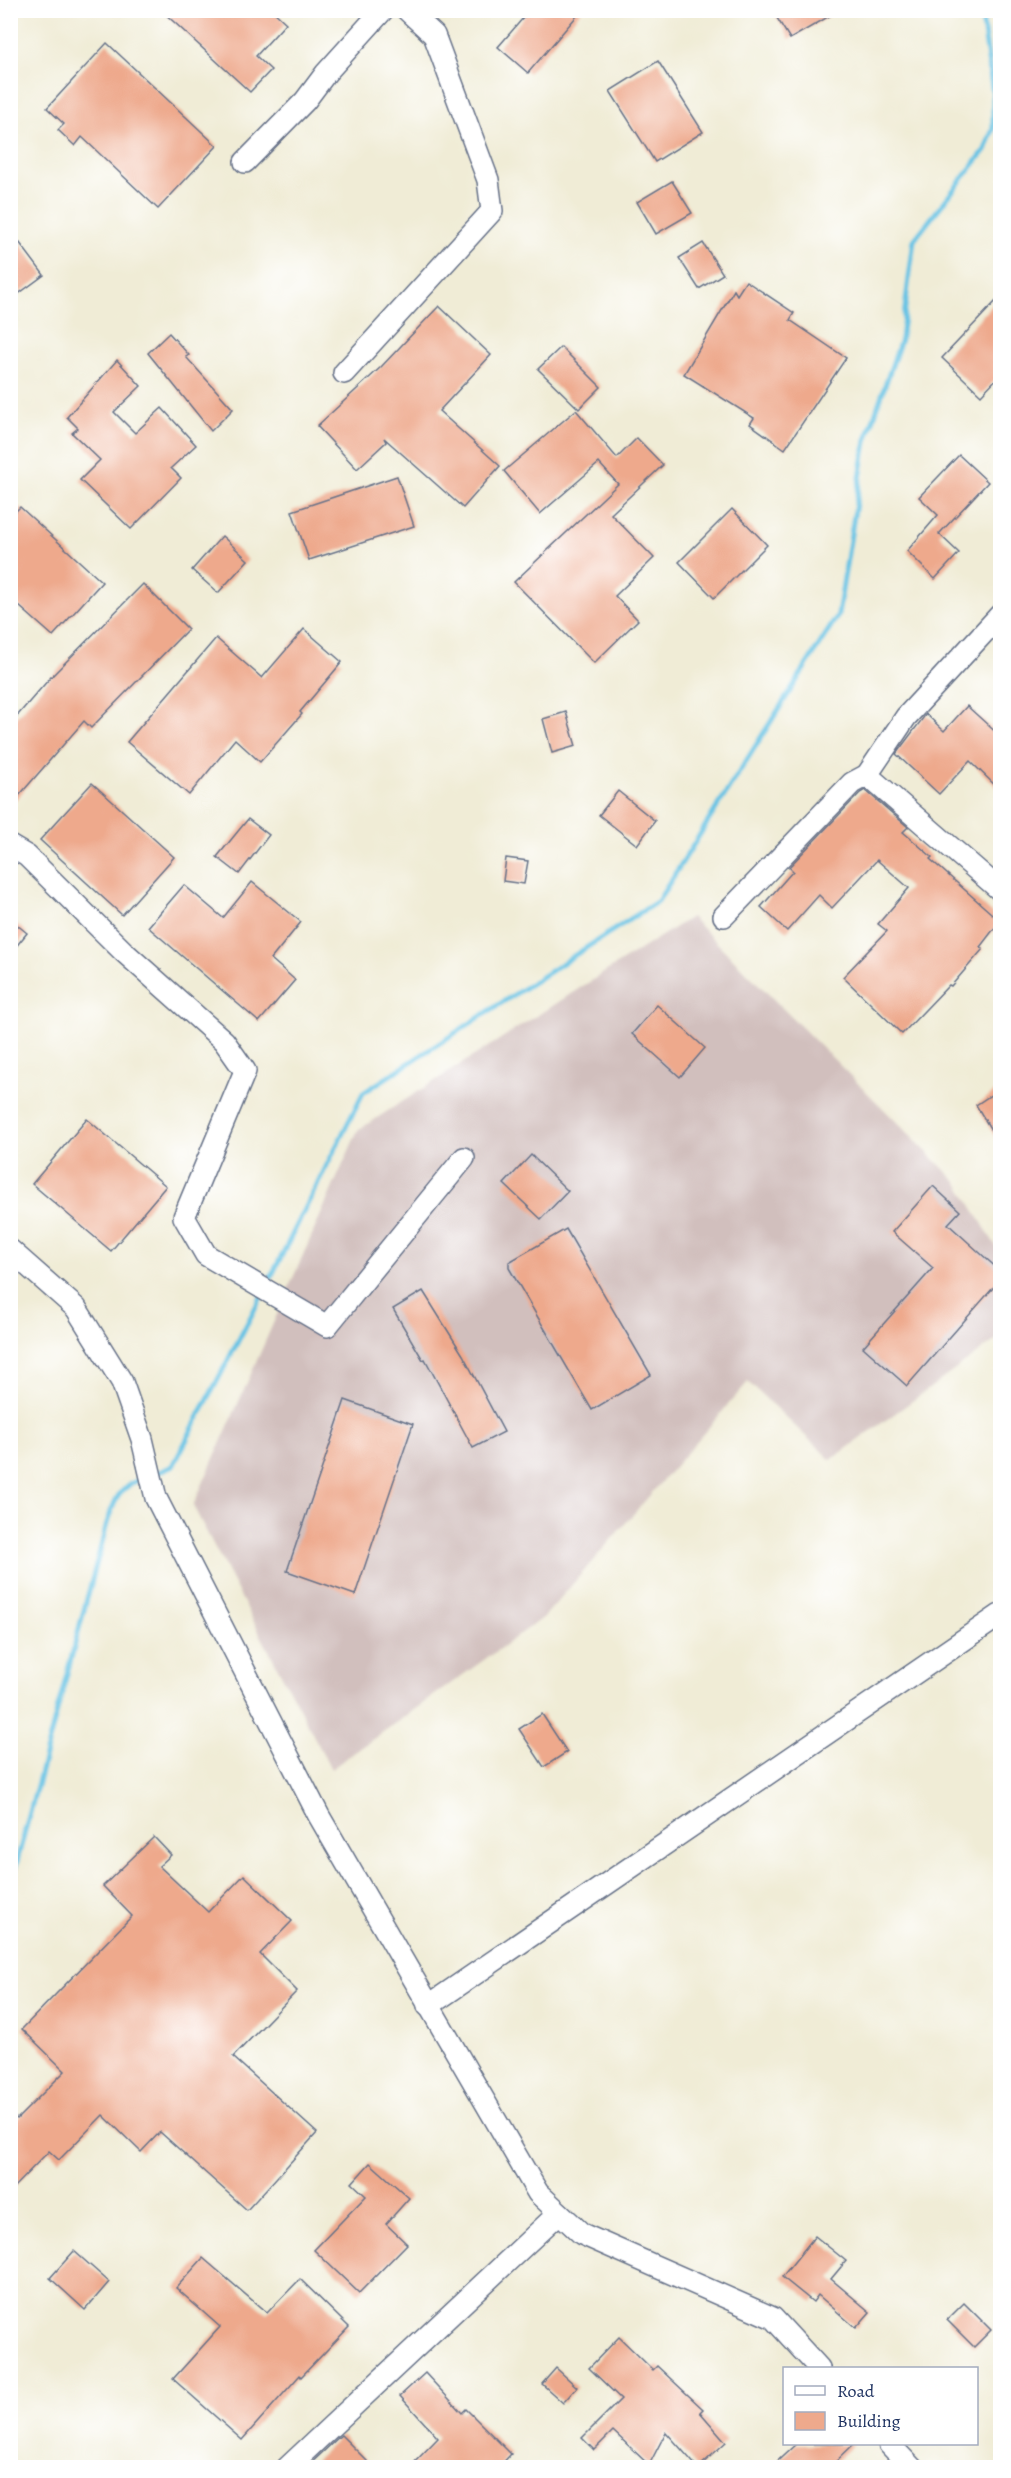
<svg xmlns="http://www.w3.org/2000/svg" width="1011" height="2478" font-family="Alegreya,serif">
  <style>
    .industrial { fill: #d1bfbd }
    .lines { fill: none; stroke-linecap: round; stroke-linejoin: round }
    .stream { stroke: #66c3e4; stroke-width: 5 }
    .building { fill: #eea98c }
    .minor-casing { stroke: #667188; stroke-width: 24 }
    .minor { stroke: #fff; stroke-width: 21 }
  </style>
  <rect width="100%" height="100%" fill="#fff"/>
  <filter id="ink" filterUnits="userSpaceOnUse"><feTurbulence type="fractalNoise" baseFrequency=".0167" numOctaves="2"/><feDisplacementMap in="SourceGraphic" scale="12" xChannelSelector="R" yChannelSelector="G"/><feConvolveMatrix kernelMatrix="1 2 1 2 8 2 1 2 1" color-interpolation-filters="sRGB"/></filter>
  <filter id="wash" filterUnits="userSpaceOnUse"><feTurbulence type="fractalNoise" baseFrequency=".008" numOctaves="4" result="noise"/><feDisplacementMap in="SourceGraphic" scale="24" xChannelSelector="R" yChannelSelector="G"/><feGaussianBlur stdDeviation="1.35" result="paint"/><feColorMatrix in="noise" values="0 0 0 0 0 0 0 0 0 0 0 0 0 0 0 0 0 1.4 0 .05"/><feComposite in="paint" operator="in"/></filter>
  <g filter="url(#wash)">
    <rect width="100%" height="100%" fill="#f0ecd6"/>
    <polygon class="industrial" points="691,917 958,1183 1000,1253 1000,1337 831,1460 748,1382 544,1617 331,1769 193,1506 358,1130"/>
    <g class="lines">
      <g class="stream">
        <polyline points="267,1285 363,1093 658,901 838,615 866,441 901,339 914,240 985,150 993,129 993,94 981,10"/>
        <polyline points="154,1474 173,1466 263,1293"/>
        <path d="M10 1887 108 1520C116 1496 120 1487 145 1477"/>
      </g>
    </g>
    <g id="blocks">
      <g class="building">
        <polygon points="161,10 272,10 286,23 256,56 271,70 250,92"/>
        <polygon points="530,10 582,10 528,73 498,47"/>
        <polygon points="772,10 840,10 790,39"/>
        <polygon points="107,43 217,146 158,209 82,137 75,146 58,130 64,124 47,108"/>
        <polygon points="658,61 703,132 655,162 610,91"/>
        <polygon points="672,181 692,213 656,234 637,202"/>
        <polygon points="10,230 44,275 10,300"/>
        <polygon points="703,243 723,274 699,289 679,258"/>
        <polygon points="746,281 794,313 790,320 846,358 785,449 750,424 754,418 684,374 734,290 737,295"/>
        <polygon points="1000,297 1000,375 981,395 942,358"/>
        <polygon points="439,306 491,355 439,411 500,466 463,508 384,438 386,442 357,469 317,426 381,367"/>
        <polygon points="169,333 189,355 186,357 233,409 211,431 148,353"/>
        <polygon points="561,347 601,387 579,409 538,369"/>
        <polygon points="117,360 141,386 114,412 135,433 162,408 196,445 171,468 181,478 131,529 80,480 100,460 72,433 78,428 67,417"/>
        <polygon points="576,410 617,458 637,438 663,465 611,514 654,558 615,596 638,620 594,663 514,582 618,484 599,463 540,514 504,471"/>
        <polygon points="959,455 988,482 939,534 959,553 935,579 907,551 938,515 919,497"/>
        <polygon points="397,476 414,526 309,560 292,511"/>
        <polygon points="20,507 102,582 53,636 10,598 10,517"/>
        <polygon points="732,509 767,545 714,598 679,562"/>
        <polygon points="222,536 248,560 218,593 192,570"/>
        <polygon points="143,584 188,629 91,728 84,721 10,806 10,724 50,678"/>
        <polygon points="304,629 342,662 300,712 302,714 260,762 235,739 189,795 127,742 216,638 262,678"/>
        <polygon points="967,706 1000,736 1000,790 970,761 939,794 896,754 926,714 944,731"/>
        <polygon points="566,712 576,746 552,753 543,719"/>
        <polygon points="92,783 174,857 122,915 40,840"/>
        <polygon points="865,790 908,827 903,832 932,857 930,859 1000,921 980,947 983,949 951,986 949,985 902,1034 843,977 887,931 878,924 909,888 877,860 832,908 819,895 787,931 761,907 793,871 789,867 860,793"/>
        <polygon points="618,791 655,821 637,845 599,815"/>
        <polygon points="248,819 269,835 239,874 217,857"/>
        <polygon points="506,858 528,861 524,884 503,881"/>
        <polygon points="252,882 301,922 271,959 295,980 259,1022 148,927 184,885 223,918"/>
        <polygon points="10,919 27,933 10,954"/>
        <polygon points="657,1005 705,1048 680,1077 632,1034"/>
        <polygon points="1000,1089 1000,1145 976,1105"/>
        <polygon points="87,1119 166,1186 111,1251 32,1184"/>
        <polygon points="531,1155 568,1191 541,1219 504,1184"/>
        <polygon points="933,1186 960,1211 948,1224 1000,1271 1000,1280 907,1386 863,1347 933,1268 892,1232"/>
        <polygon points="566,1229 651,1375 592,1410 509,1268 509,1262"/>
        <polygon points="423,1291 463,1355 504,1432 473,1448 425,1359 423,1360 393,1309"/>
        <polygon points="345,1400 413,1424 355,1595 287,1571"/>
        <polygon points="542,1714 567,1752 544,1767 519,1729"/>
        <polygon points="154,1837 171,1855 159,1866 208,1912 244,1875 292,1921 260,1954 297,1991 233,2057 317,2133 247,2210 160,2132 141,2152 103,2115 59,2160 49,2151 10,2191 10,2113 17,2119 65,2071 22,2029 132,1916 103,1886"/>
        <polygon points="370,2163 409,2198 386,2224 407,2244 359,2293 314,2250 366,2196 352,2183"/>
        <polygon points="815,2236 846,2261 831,2279 870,2312 856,2328 818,2295 813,2302 782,2277"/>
        <polygon points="74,2251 109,2282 85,2310 50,2278"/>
        <polygon points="203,2258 267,2313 300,2279 349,2327 301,2377 300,2375 242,2440 173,2379 220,2327 176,2288"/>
        <polygon points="964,2303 991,2330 974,2347 947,2320"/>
        <polygon points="619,2337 653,2370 657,2366 703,2409 700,2412 726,2442 698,2468 666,2432 649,2465 613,2431 594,2450 582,2438 621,2399 589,2368"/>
        <polygon points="556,2368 577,2387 563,2403 542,2384"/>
        <polygon points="425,2373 462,2413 466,2409 511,2454 498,2468 409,2468 438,2438 400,2396"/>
        <polygon points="341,2435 374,2468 306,2468"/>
        <polygon points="796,2444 854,2444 829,2468 770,2468"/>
      </g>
    </g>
  </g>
  <g filter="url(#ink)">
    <use href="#blocks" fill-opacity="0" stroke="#667188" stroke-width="1.5"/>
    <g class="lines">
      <g class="minor-casing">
        <g id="minor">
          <polyline points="245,162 305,101 326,73 383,10"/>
          <polyline points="344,373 492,211 488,180 434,35 407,10"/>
          <polyline points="867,775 1000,890"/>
          <polyline points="10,846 27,856 124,952 224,1041 245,1071 184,1217 206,1255 327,1326 464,1158"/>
          <polyline points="724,916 852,783 867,775 906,717 1000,615"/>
          <polyline points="10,1250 76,1308 122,1382 142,1439 156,1498 319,1816 538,2193 582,2234 773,2318 819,2368"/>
          <polyline points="428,2006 1000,1615"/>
          <polyline points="889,2444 912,2468"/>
          <polyline points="287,2468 559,2213"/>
        </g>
      </g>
      <use href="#minor" class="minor"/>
    </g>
  </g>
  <rect width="1011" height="2478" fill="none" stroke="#fff" stroke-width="36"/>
  <rect x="783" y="2367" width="195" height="78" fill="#ffffff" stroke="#a4acbf" stroke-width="1.5"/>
  <rect x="795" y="2386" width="30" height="9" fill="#ffffff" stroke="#a4acbf" stroke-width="1.5"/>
  <text x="837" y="2397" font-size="18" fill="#1b2f5e">Road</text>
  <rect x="795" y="2412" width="30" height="18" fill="#eea98c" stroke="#a4acbf" stroke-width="1.5"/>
  <text x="837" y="2427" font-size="18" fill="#1b2f5e">Building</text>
</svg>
